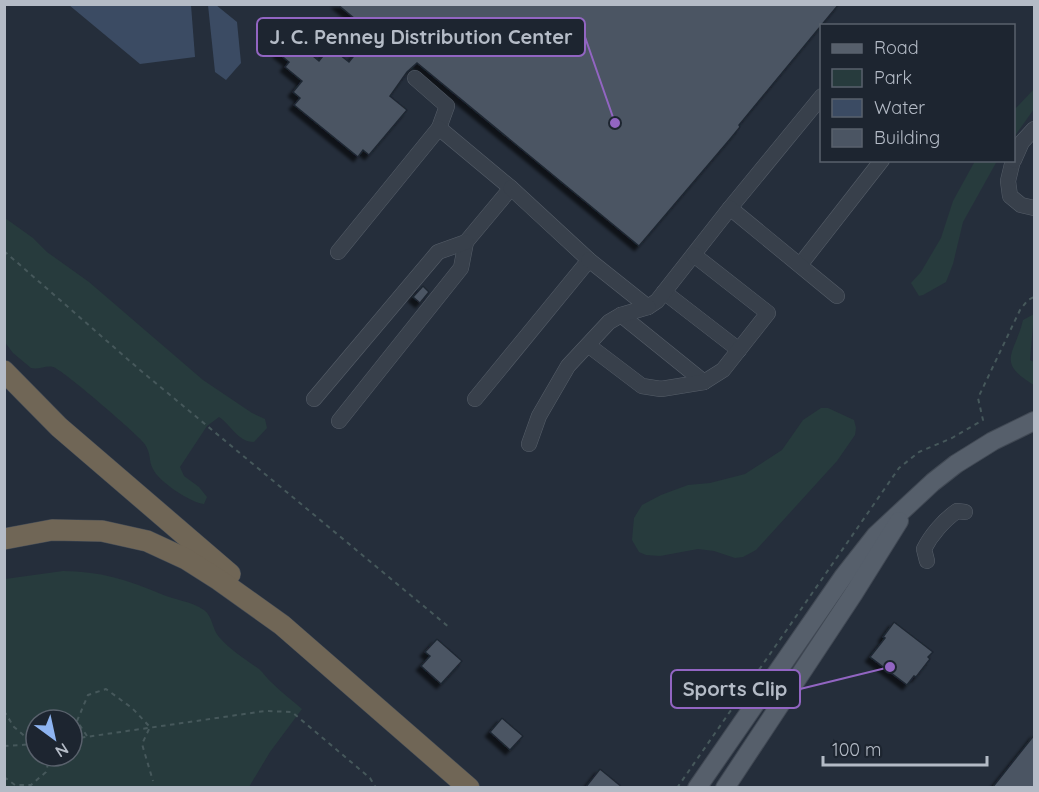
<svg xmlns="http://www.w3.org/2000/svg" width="1039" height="792" font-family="Quicksand,sans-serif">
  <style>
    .green { fill: #273b3d; fill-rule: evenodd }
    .water { fill: #3b4b63 }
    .building { fill: #4b5563; stroke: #1f2732; stroke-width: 1.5; filter: url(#shadow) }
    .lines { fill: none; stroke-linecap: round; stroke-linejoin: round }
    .minor-casing { stroke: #565e69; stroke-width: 16 }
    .major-casing { stroke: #414954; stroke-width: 20 }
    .highway-casing { stroke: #434b56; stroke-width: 22 }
    .path { stroke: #46585b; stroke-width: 2; stroke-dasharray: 4.5 4.5; stroke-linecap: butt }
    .minor { stroke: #38404b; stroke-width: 15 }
    .major { stroke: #565f6b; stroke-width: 18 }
    .highway { stroke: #706656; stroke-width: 21 }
    .leader { fill: none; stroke: #9265c2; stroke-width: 2 }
    .callout-dot { fill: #9265c2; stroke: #1d2530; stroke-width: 2 }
    .callout { fill: #1d2530; stroke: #9265c2; stroke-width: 2 }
    .callout-label { font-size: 20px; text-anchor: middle; font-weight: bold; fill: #b4bbc6 }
  </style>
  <defs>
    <filter id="shadow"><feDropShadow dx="-4.5" dy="4.5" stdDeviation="1.5" flood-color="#0009"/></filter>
  </defs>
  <rect width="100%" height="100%" fill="#252e3b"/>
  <g class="green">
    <polygon points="1034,89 1034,109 1014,137 1014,110"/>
    <polygon points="975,161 997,161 963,222 953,264 946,282 923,295 919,296 911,283 921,272 941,238 953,201"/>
    <path d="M5 218 33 238 47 252 89 282 203 380 252 413 265 419 267 428 254 442C238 442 231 425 219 417L207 426 180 467 184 476 199 487 207 497 204 504C191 503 158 481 153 469 148 460 152 454 144 443 137 434 62 369 53 367 46 365 39 370 31 368L13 353 4 341Z"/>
    <path d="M1034 314 1030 360 1034 362V385C995 362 1015 354 1023 320Z"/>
    <polygon points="821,408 828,408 854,420 856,428 855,435 837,461 756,550 743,557 735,558 714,551 698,549 660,556 646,555 639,552 632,540 634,518 642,505 661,495 688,485 710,483 745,474 782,450 803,420"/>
    <path d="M63 571C99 571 128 580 161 594 174 600 191 601 204 610 213 617 212 629 219 637 230 650 245 659 259 669 264 673 266 678 271 682 281 692 292 700 302 709L270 752 249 787H5V579ZM36 720H72V756H36Z"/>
  </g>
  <g class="water">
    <polygon points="69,5 191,5 195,57 140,64"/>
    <polygon points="208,5 216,5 237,22 241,63 226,80 215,72"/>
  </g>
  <g class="building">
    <polygon points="337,4 839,4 739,125 740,127 731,138 639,246 417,63 407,72 390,96 407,110 369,155 363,150 358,157 294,105 300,98 293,92 302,81 285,67 289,62 278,53 280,50 277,47 282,41 285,43 290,37 319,61 330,47 349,62 372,33"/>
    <polygon points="423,286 429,292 420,303 413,297"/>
    <polygon points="894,622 933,652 928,657 930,659 916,677 914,676 907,685 870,657 885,638 883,637"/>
    <polygon points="437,639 462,661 441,684 421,666 430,656 425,652"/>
    <polygon points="502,718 523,736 510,750 490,732"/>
    <polygon points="1035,734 1035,788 992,788"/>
    <polygon points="600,769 623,788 585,788"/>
  </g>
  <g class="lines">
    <g class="minor-casing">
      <g id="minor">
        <polyline points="415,78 447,106 439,128"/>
        <polyline points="1013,160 1008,181 1010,196 1021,205 1034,208"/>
        <polyline points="1014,160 1022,142 1034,129"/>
        <polyline points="730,208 822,96"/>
        <polyline points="338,252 439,128 511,188 466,242 461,268 339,421"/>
        <polyline points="800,265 882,160"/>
        <polyline points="664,292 739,350"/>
        <polyline points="648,307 657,301 730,208 837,296"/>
        <polyline points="621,315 704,382"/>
        <polyline points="588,345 642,386 661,389 704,382 723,370 768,313 694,255"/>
        <polyline points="314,399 438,252 466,242"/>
        <polyline points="475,399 589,260 511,188"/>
        <polyline points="529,444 539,416 568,366 609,322 621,315 648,307 589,260"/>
        <path d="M927 561 924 549C931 535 944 520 957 511L965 512"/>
      </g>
    </g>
    <g class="major-casing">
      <g id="major">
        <polyline points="697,788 843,577 876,535 933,482 956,464 993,441 1034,421"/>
        <polyline points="725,788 854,593 899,521"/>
      </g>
    </g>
    <g class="highway-casing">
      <g id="highway">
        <polyline points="4,371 59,427 230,574"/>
        <polyline points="4,539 52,530 102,531 147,541 186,559 219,580 282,625 469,788"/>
      </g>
    </g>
    <g class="path">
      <polyline points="4,251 140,370 450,628"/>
      <polyline points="4,711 14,727 34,744"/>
      <polyline points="87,736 77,721 88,695 106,689 132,708 150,727 142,744 153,781"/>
      <polyline points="72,739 265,711 292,712 370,778 376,788"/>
      <polyline points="4,746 36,744"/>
      <polyline points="4,777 15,785 31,785 46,772 50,756"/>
      <polyline points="677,788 899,468 919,452 952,438 983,420 978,398 1020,310 1028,300 1034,297"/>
    </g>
    <use href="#minor" class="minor"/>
    <use href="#major" class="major"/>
    <use href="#highway" class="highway"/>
  </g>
  <path class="leader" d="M615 123L585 37M890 667L800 689"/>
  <g class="callout-dot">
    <circle cx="615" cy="123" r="6"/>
    <circle cx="890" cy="667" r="6"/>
  </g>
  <g class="callout">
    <rect x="257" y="18" width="328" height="38" rx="6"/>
    <rect x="671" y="670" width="129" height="38" rx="6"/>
  </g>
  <g class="callout-label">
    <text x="421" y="44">J. C. Penney Distribution Center</text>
    <text x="735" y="696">Sports Clip</text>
  </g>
  <rect width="1039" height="792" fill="none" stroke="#b4bbc6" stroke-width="12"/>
  <rect x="820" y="24" width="195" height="138" fill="#1d2530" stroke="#59616c" stroke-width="1.5"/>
  <rect x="832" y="44" width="30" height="9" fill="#565f6b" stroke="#59616c" stroke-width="1.5"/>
  <text x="874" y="54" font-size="18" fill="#b4bbc6">Road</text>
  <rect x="832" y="69" width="30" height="18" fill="#273b3d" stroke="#59616c" stroke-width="1.5"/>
  <text x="874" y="84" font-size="18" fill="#b4bbc6">Park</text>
  <rect x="832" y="99" width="30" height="18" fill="#3b4b63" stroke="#59616c" stroke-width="1.5"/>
  <text x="874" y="114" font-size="18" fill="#b4bbc6">Water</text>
  <rect x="832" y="129" width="30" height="18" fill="#4b5563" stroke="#59616c" stroke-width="1.5"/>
  <text x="874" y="144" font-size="18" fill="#b4bbc6">Building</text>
  <g transform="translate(54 738) rotate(147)"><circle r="28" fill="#1d2530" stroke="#59616c" stroke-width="1.5"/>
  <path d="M0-4.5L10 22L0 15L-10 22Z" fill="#8eb4f1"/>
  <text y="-9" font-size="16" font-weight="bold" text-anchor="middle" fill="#b4bbc6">N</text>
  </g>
  <path d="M823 756v9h164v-9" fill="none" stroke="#b4bbc6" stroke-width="3"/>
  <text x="832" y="756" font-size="18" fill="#b4bbc6" stroke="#1d2530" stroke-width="4.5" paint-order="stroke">100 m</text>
</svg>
